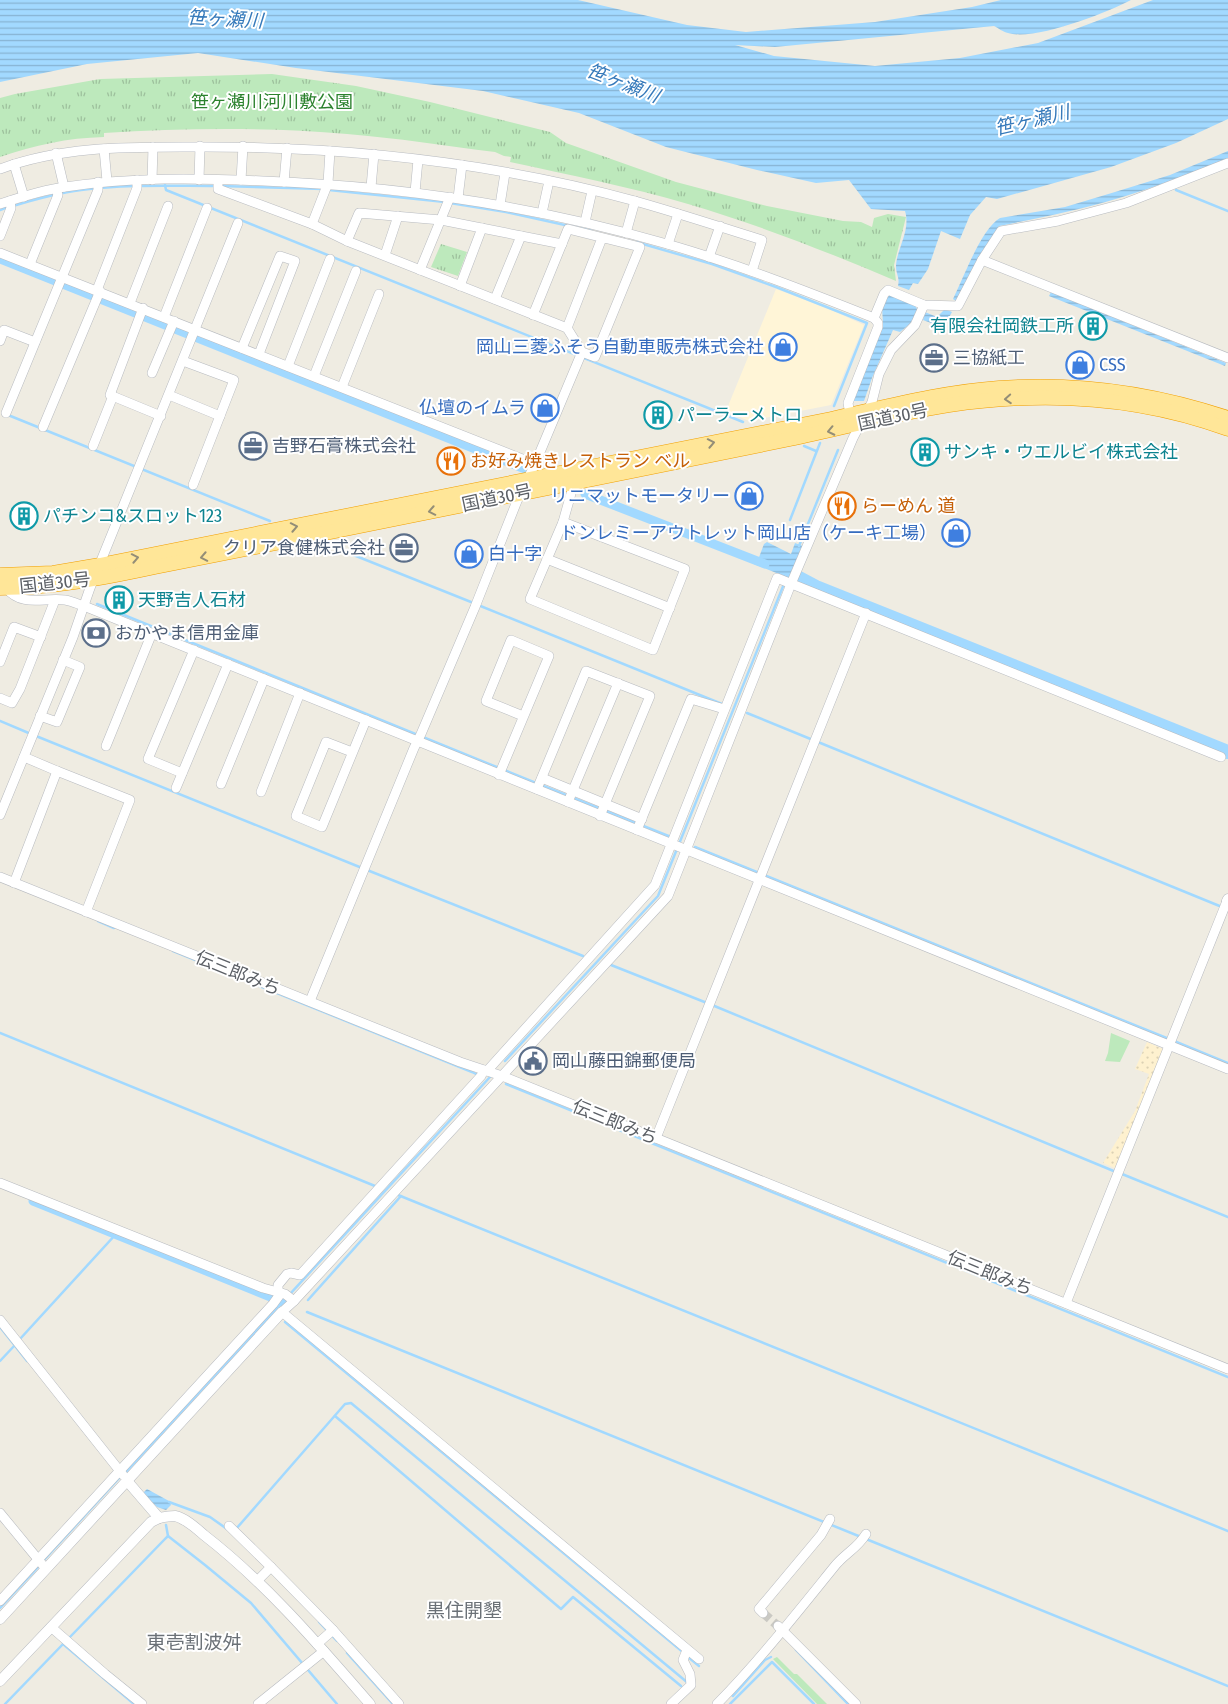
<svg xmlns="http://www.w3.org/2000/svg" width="1228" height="1704" font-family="'Fira Sans Condensed','Noto Sans JP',sans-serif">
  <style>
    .commercial { fill: #fff5d7 }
    .green { fill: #bde9bc }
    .sand { fill: url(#sand-dots) }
    .park { fill: url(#park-tufts) }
    .water { fill: url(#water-rules) }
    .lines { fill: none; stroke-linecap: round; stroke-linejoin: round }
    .stream { stroke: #a2d9ff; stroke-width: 2.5 }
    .canal { stroke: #a2d9ff; stroke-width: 9 }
    .river { stroke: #a2d9ff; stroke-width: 14 }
    .minor-tunnel { stroke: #cac9c3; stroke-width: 9; stroke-dasharray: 9 4.5; stroke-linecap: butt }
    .minor-casing { stroke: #b8bbc0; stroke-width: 10 }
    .tertiary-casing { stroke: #b8bbc0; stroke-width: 11 }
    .trunk-casing { stroke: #f19f00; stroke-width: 15 }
    .minor { stroke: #fff; stroke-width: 9 }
    .tertiary { stroke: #fff; stroke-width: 10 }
    .trunk { stroke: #ffe698; stroke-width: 14 }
    .oneway { stroke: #948e77 }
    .labels { text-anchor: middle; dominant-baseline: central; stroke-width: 4; stroke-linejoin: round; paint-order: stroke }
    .park-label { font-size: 18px; fill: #2c822e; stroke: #fff }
    .culture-label { font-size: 18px; fill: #0d838f; stroke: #fff; text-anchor: start }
    .shop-label { font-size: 18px; fill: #366cbe; stroke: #fff; text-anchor: end }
    .service-label { font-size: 18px; fill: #4e5e75; stroke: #fff; text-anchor: start }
    .street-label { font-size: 18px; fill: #5b5f65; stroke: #fff }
    .food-label { font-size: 18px; fill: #c56008; stroke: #fff; text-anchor: start }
    .water-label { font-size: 19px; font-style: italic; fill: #367abb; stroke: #fff }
    .neighbourhood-label { font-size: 19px; fill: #6b7177; stroke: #fff }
  </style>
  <defs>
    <pattern id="sand-dots" width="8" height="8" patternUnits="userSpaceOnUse" patternTransform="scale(1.25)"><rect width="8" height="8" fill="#fef1cf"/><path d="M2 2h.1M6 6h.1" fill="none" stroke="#dcd1b4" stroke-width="1.8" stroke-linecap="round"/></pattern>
    <pattern id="park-tufts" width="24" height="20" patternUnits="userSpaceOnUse" patternTransform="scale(1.25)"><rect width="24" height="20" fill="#bde9bc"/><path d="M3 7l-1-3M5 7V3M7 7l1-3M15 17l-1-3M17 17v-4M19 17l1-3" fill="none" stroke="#9dc09c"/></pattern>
    <pattern id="water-rules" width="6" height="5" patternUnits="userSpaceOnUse" patternTransform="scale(1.25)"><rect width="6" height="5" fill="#a2d9ff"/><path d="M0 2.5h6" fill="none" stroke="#87b3d2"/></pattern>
  </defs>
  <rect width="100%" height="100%" fill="#efece2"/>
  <polygon class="commercial" points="776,289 827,308 864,325 831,405 749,421 726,411"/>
  <g class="green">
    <polygon points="1111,1033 1130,1041 1120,1062 1105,1061 1108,1053"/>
    <polygon points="777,1657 794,1674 797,1674 827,1704 817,1704 773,1659"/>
  </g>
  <polygon class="sand" points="1147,1042 1165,1050 1117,1169 1103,1163 1135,1111 1149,1074 1135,1069"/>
  <g class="park">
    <path d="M272 74 356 86 430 102 550 132 566 143 676 182 767 206 843 221 861 222 872 227 874 218 888 214 906 217 894 265 896 281C828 252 759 225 688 204 630 187 570 175 510 162L511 157 504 156 495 152C446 146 397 138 347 134 267 127 185 128 104 133V137C67 138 35 145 0 157V98L15 94 100 79Z"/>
    <polygon points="441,244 467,252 458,276 431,267"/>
  </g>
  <g class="water">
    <path d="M0 0H578L687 25 746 32 875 22 972 7 1001 0H1131C1106 13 1035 41 1008 33 1003 32 998 28 994 26L775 47 735 45 774 56 875 66 960 58 1038 43 1153 0H1228V119L1176 143 1111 167 997 199 986 197 970 215 960 239 941 231 928 269 918 284 913 283 909 290 898 286C900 277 896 275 896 266 897 248 911 230 905 211L871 209 849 180 816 183 757 170 666 147 579 113 483 91 296 68 198 53 87 64 0 82Z"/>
    <path d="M1228 151V158C1192 173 1156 187 1119 198 1080 210 1039 218 999 226L957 302 953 299C963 279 981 229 1000 218L1065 207 1115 192 1170 175Z"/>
    <polygon points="1051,292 1226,363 1225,366 1049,296"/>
    <polygon points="889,295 913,301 918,311 916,318 914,317 910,324 900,332 893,330 872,378 864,401 853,401 883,324 882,307"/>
    <polygon points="945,309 952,312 945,325 936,325 923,320 925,312 937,317"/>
    <polygon points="767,542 791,554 795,543 803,546 798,563 795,564 789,578 754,564 755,559 758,560 764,544"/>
    <polygon points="147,1489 169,1501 171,1505 166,1510 157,1507 143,1493"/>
  </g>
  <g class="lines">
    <g class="stream">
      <polyline points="165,185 166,190 743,422"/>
      <polyline points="221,186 323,189"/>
      <polyline points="329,190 445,202"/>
      <polyline points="1176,190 1228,211"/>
      <polyline points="450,203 506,212 592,231"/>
      <path d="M13 206C36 199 58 193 81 190 126 184 171 186 216 186"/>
      <polyline points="0,210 8,207"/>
      <polyline points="636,242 712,264 776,287 867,323 834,406"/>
      <polyline points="8,415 270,521"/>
      <polyline points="804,446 816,451"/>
      <polyline points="790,520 820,443"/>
      <polyline points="326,544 471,602"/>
      <polyline points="799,546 838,450"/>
      <polyline points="802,574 808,583"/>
      <polyline points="97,604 499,768"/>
      <polyline points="478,605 722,704"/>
      <polyline points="747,713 813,740"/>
      <polyline points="0,721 31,734"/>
      <polyline points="36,736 362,868"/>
      <polyline points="818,742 1222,907"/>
      <polyline points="504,770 536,783"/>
      <polyline points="541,785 671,837"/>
      <polyline points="695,847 1169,1039"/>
      <polyline points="367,870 583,956"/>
      <polyline points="98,921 114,928"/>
      <polyline points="173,951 472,1072 478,1075"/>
      <polyline points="611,965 707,1003"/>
      <polyline points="712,1005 1116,1172"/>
      <polyline points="0,1033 375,1186"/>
      <polyline points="1174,1041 1228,1063"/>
      <polyline points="505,1061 658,896 784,584"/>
      <polyline points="506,1084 1228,1377"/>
      <polyline points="1122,1174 1228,1217"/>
      <polyline points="398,1195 1228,1531"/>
      <polyline points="308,1300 401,1196"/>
      <polyline points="307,1312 861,1537"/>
      <polyline points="285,1322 684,1653"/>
      <polyline points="0,1327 27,1361"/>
      <polyline points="20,1339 116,1234"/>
      <polyline points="0,1361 15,1345"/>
      <polyline points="335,1416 561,1609 573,1597 681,1686"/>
      <polyline points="125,1473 490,1077"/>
      <polyline points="169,1502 210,1517 227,1529"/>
      <polyline points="236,1529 345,1404 351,1403 688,1683"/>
      <polyline points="168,1536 205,1565 251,1603 337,1704"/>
      <polyline points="866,1539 1228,1686"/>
      <polyline points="43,1561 121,1476"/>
      <polyline points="0,1608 40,1565"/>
      <polyline points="319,1622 337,1641"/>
      <polyline points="69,1638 164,1540 168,1536 166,1525"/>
      <polyline points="63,1644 134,1704"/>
      <polyline points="796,1650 848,1704"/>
      <polyline points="347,1653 393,1704"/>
      <polyline points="688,1657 699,1666"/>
      <polyline points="732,1695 733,1696 765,1660 771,1657"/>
      <polyline points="5,1704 65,1642"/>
      <polyline points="730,1704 772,1662 814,1704"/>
    </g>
    <g class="canal">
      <polyline points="0,259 525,469"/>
      <polyline points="585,494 765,564"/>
      <polyline points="33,1201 283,1302"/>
    </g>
    <polyline class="river" points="799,578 816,587 1228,752"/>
    <polyline class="minor-tunnel" points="763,1613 778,1626"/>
    <g class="minor-casing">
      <g id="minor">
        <polyline points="104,149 107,181"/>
        <polyline points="56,153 64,187"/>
        <polyline points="14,164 24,197"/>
        <path d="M0 169C61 146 128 147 192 147 341 146 492 162 635 201 678 213 720 227 762 240L752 271"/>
        <polyline points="152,180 153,147"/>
        <polyline points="199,180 200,146"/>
        <polyline points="218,180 218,189 312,224 347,241 567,328"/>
        <polyline points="241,180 243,146"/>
        <polyline points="284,182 287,148"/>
        <polyline points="371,187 374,154"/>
        <polyline points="415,192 418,160"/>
        <polyline points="458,198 462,165"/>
        <path d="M0 204C21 197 43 190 65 187 130 177 198 178 263 181 400 186 535 206 667 244 737 264 806 291 874 318L878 323V327L848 403 851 420"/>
        <polyline points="500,205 505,173"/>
        <polyline points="542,213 549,181"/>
        <polyline points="585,222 592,191"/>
        <polyline points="312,224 328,183 330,151"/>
        <polyline points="626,233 635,201"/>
        <polyline points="0,236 11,208 10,201"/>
        <polyline points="347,241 359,213 441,220 562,244"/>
        <polyline points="668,244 678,214"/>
        <polyline points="0,253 535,464"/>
        <polyline points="385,255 398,216"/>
        <polyline points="709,257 720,226"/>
        <polyline points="982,260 1001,231 1058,221 1126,203 1228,163"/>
        <polyline points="30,264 58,195 56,189"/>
        <polyline points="420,270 450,197"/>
        <polyline points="460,286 482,228"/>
        <polyline points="97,290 137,188 137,180"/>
        <polyline points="495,299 521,236"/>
        <polyline points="130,303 168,206"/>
        <polyline points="143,308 110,395 161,416"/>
        <polyline points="533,315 568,229 640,247 595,357 582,352 567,328 602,238"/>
        <polyline points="164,317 207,208"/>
        <polyline points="874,318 884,294 888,290 924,305 958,306 982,260 1228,358"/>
        <polyline points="0,341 4,330 35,342"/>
        <polyline points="242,348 280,256 295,261 259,354"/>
        <polyline points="183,361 234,380 193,485"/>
        <polyline points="288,366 330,259"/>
        <polyline points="152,373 174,321"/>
        <polyline points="314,376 356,271"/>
        <polyline points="342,387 379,294"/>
        <polyline points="169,395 220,416"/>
        <polyline points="6,413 98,190 98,182"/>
        <polyline points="43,427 100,291"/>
        <polyline points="93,446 113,396"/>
        <polygon points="563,522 685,569 653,650 530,599"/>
        <polyline points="563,522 572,490 570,478"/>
        <polyline points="547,559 670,608"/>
        <path d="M6 588C23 608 43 597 65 600 71 601 78 604 84 606L1228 1069"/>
        <polyline points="0,662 14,627 41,637"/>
        <polyline points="0,698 12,703 20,689 55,600"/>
        <polyline points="40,716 57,722 80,667 63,660"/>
        <polyline points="106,746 152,633"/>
        <polyline points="352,752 326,742 296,816 322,827 366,720"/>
        <polyline points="24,757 57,771"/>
        <polyline points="182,773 148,759 194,650"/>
        <polyline points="499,775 549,656 511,640 486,701 523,716"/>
        <polyline points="542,778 642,819"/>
        <polyline points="221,784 264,679"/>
        <polyline points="176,788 228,664"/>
        <polyline points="537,789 586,671 650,696 600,816"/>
        <polyline points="261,792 300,693"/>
        <polyline points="568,802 618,683"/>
        <polyline points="0,815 73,637 90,588 238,223"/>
        <polyline points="637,830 691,699 724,709"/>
        <polyline points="0,877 460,1062 502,1076 1228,1369"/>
        <polyline points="14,883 57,771 130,800 86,912"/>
        <polyline points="310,1001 414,748 421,734 475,607 517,501 535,464 582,352"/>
        <polyline points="487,1071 655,885 777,578 1221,757"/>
        <polyline points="656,1138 866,613"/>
        <polyline points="0,1183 263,1288 285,1294 294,1301"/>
        <polyline points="278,1292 278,1285 287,1274 291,1273 300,1275 481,1076 484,1070"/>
        <polyline points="1066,1303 1227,901"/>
        <polyline points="0,1320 123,1475"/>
        <polyline points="0,1513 46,1569"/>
        <polyline points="229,1526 271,1567 333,1630 399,1704"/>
        <polyline points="257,1581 271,1567"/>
        <polyline points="0,1601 273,1304 281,1293"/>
        <polyline points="763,1613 759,1609 821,1535 830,1519"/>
        <polyline points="778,1626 856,1704"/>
        <polyline points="51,1627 105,1674 142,1704"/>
        <polyline points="317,1644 333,1630"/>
        <polyline points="699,1659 282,1312 294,1301 668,896 791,584 853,438 872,402 879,374 891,350 915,325 924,305"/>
        <polyline points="258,1704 324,1651"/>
        <polyline points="671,1704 691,1685 690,1674 683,1660 687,1650"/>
        <path d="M717 1704C759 1661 796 1614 834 1567 845 1553 857 1549 866 1534"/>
      </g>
    </g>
    <g class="tertiary-casing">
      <g id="tertiary">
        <polyline points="1227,901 1228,899"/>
        <path d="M128 1482 159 1518C164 1517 170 1516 175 1516 185 1518 196 1528 204 1535 266 1583 318 1644 370 1704"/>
        <polyline points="0,1619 282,1312"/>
        <polyline points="0,1681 151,1522 159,1518"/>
      </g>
    </g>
    <g class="trunk-casing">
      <g id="trunk">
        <path d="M0 575 53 573 100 565 831 419C886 407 942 392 999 388 1078 382 1153 393 1228 418"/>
        <path d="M0 588C52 588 104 578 155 567 201 558 246 549 291 540 457 506 623 472 790 439 843 428 896 413 949 405 1044 391 1138 396 1228 429"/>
      </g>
    </g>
    <use href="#minor" class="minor"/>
    <use href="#tertiary" class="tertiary"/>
    <use href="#trunk" class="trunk"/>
  </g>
  <defs><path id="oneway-chevron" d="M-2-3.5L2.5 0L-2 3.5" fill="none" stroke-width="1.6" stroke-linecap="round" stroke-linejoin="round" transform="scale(1.25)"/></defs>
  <g class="oneway">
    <use href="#oneway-chevron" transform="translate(1008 399) rotate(176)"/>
    <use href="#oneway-chevron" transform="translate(831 431) rotate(168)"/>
    <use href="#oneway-chevron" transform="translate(711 443) rotate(-11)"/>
    <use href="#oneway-chevron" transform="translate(432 511) rotate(169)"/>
    <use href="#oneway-chevron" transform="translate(294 527) rotate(-11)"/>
    <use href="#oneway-chevron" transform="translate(204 557) rotate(169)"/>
    <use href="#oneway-chevron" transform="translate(135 558) rotate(-11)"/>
  </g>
  <defs>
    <g id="building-ring" transform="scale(1.4375)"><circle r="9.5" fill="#fff" stroke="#0f9aa8" stroke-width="1.5"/><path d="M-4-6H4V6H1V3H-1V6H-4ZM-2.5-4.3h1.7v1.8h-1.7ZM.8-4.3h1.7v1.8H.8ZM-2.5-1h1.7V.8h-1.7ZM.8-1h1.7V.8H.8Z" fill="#0f9aa8"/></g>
    <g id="shop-ring" transform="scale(1.4375)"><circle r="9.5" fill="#fff" stroke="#3f7fe0" stroke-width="1.5"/><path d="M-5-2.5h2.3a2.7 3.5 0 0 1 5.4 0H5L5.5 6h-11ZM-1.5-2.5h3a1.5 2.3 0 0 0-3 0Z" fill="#3f7fe0"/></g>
    <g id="office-ring" transform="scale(1.4375)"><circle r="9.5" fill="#fff" stroke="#5c6f8a" stroke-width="1.5"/><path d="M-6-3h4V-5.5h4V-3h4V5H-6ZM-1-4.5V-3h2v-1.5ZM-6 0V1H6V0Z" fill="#5c6f8a"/></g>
    <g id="restaurant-ring" transform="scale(1.4375)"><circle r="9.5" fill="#fff" stroke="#e8710a" stroke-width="1.5"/><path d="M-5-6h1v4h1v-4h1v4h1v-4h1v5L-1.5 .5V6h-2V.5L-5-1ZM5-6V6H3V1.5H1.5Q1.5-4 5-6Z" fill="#e8710a"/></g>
    <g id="bank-ring" transform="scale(1.4375)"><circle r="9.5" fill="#fff" stroke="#5c6f8a" stroke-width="1.5"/><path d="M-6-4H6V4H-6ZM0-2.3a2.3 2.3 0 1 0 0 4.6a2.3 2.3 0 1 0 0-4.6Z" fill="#5c6f8a"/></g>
    <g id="civic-ring" transform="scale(1.4375)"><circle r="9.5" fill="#fff" stroke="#5c6f8a" stroke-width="1.5"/><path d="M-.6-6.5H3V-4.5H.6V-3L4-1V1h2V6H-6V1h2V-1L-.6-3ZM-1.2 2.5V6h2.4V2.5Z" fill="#5c6f8a"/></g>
  </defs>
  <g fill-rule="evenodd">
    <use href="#building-ring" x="1093" y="326"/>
    <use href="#shop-ring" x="783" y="347"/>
    <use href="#office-ring" x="934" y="358"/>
    <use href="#shop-ring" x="1080" y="365"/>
    <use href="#shop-ring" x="545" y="408"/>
    <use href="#building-ring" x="658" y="415"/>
    <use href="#office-ring" x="253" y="446"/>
    <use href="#building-ring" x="925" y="452"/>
    <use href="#restaurant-ring" x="451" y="461"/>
    <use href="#shop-ring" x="749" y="496"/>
    <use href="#restaurant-ring" x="842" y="506"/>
    <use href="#building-ring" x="24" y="516"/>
    <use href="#shop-ring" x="956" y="533"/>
    <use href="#office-ring" x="404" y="548"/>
    <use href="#shop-ring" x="469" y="554"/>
    <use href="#building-ring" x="119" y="600"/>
    <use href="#bank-ring" x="96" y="633"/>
    <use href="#civic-ring" x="533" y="1061"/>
  </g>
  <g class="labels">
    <g class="park-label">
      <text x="272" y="102">笹ヶ瀬川河川敷公園</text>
    </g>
    <g class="culture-label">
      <text x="1074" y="326" text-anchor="end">有限会社岡鉄工所</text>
      <text x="677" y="415">パーラーメトロ</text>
      <text x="944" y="452">サンキ・ウエルビイ株式会社</text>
      <text x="43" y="516">パチンコ&amp;スロット123</text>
      <text x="138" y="600">天野吉人石材</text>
    </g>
    <g class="shop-label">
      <text x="764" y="347">岡山三菱ふそう自動車販売株式会社</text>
      <text x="1099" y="365" text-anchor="start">CSS</text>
      <text x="526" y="408">仏壇のイムラ</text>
      <text x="730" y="496">リニマットモータリー</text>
      <text x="937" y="533">ドンレミーアウトレット岡山店（ケーキ工場）</text>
      <text x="488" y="554" text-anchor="start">白十字</text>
    </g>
    <g class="service-label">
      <text x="953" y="358">三協紙工</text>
      <text x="272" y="446">吉野石膏株式会社</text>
      <text x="385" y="548" text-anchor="end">クリア食健株式会社</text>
      <text x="115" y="633">おかやま信用金庫</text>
      <text x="552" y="1061">岡山藤田錦郵便局</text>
    </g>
    <g class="street-label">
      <text transform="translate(893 417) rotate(-12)">国道30号</text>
      <text transform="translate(497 498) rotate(-12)">国道30号</text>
      <text transform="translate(55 583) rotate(-6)">国道30号</text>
      <text transform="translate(238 973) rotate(22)">伝三郎みち</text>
      <text transform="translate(615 1122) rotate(22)">伝三郎みち</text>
      <text transform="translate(990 1273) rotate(22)">伝三郎みち</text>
    </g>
    <g class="food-label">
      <text x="470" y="461">お好み焼きレストラン ベル</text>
      <text x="861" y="506">らーめん 道</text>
    </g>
    <g class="water-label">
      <text transform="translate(225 19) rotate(3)">笹ヶ瀬川</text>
      <text transform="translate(623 83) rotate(21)">笹ヶ瀬川</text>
      <text transform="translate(1032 120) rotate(-13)">笹ヶ瀬川</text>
    </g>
    <g class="neighbourhood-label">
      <text x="464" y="1610">黒住開墾</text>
      <text x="194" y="1642">東壱割波舛</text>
    </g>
  </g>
</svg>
